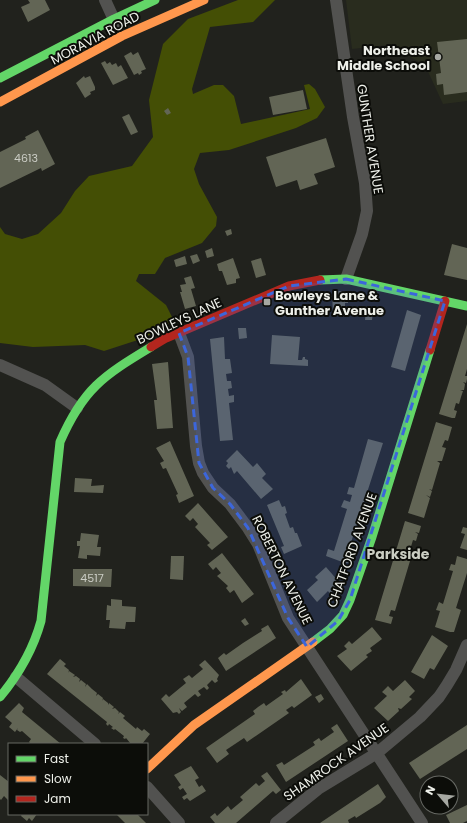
<svg xmlns="http://www.w3.org/2000/svg" width="467" height="823" font-family="Poppins,sans-serif">
  <style>
    .built { fill: #292c1e }
    .forest { fill: #444f05 }
    .building { fill: #626555 }
    .lines { fill: none; stroke-linecap: round; stroke-linejoin: round }
    .street { stroke: #525250; stroke-width: 12 }
    .fast { stroke: #63d668; stroke-width: 9 }
    .slow { stroke: #ff974d; stroke-width: 9 }
    .jam { stroke: #b3261e; stroke-width: 9 }
    .marked { fill: #3c66db; fill-opacity: 0.2; stroke: #3c66db; stroke-width: 3; stroke-dasharray: 8 5; stroke-linejoin: round }
    .poi-dot { fill: #a6a8a2; stroke: #0c0d09; stroke-width: 1.5 }
    .labels { text-anchor: middle; dominant-baseline: central; stroke-width: 4; stroke-linejoin: round; paint-order: stroke }
    .number-label { font-size: 11px; fill: #cbcdc5 }
    .street-label { font-size: 13px; fill: #eef0ea; stroke: #0c0d09 }
    .poi-label { font-size: 13px; font-weight: bold; fill: #eef0ea; stroke: #0c0d09; text-anchor: end }
    .neighbourhood-label { font-size: 14px; font-weight: bold; fill: #cacdc2; stroke: #0c0d09 }
  </style>
  <rect width="100%" height="100%" fill="#21221d"/>
  <polygon class="built" points="346,0 467,0 467,101 443,104 425,65 388,45 352,49"/>
  <polygon class="forest" points="238,0 275,0 253,22 210,27 192,89 193,94 214,85 223,85 234,96 241,124 310,109 304,85 309,84 315,89 325,107 317,118 296,128 229,150 200,153 194,169 199,184 217,217 216,226 202,243 165,258 155,274 139,274 136,281 166,305 174,321 144,338 104,351 85,345 33,347 0,343 0,227 5,234 22,239 38,234 61,213 75,191 89,176 132,166 153,137 149,100 163,44 188,19"/>
  <g class="building">
    <polygon points="28,0 45,0 50,10 28,22 21,7 30,3"/>
    <polygon points="467,39 467,92 444,95 443,84 437,85 436,74 441,73 437,42"/>
    <polygon points="131,52 133,55 138,52 146,69 141,71 142,73 139,75 138,73 134,75 124,56"/>
    <polygon points="105,61 107,64 110,62 112,65 116,63 118,67 121,65 128,78 113,85 101,63"/>
    <polygon points="84,76 85,78 90,76 95,87 95,90 90,92 91,94 85,98 76,83"/>
    <polygon points="303,90 307,109 273,115 269,97"/>
    <polygon points="168,108 171,113 167,115 164,111"/>
    <polygon points="129,114 138,132 131,135 122,117"/>
    <polygon points="38,130 55,164 42,171 41,168 0,188 0,152 26,139 25,137"/>
    <polygon points="326,138 335,167 314,174 318,184 300,190 297,180 276,187 266,157"/>
    <polygon points="231,229 232,234 227,236 225,231"/>
    <polygon points="452,244 467,248 467,280 444,275"/>
    <polygon points="212,248 214,256 207,258 205,251"/>
    <polygon points="197,254 200,261 193,264 190,256"/>
    <polygon points="185,256 187,264 176,267 174,260"/>
    <polygon points="233,258 240,278 236,279 236,283 227,285 222,271 219,271 217,264"/>
    <polygon points="261,258 266,275 256,278 251,261"/>
    <polygon points="191,276 195,288 191,289 196,306 185,309 180,292 182,292 180,285 186,284 184,278"/>
    <polygon points="332,291 347,291 348,303 345,303 345,313 339,313 339,316 333,316"/>
    <polygon points="366,310 373,311 372,320 365,320"/>
    <polygon points="407,310 421,315 405,371 391,367"/>
    <polygon points="467,324 467,369 465,376 467,376 467,379 466,383 463,382 465,384 464,390 460,390 463,391 461,397 458,396 461,397 459,404 456,403 454,410 457,411 455,418 452,418 439,414"/>
    <polygon points="238,328 246,328 247,338 239,339"/>
    <polygon points="272,335 300,337 298,360 302,360 303,357 305,357 305,359 308,360 308,366 270,364"/>
    <polygon points="224,337 225,359 230,359 232,373 226,374 227,381 231,381 232,388 228,389 229,396 234,395 234,402 229,403 233,440 220,441 210,339"/>
    <polygon points="168,362 173,428 157,429 154,400 157,400 152,364"/>
    <polygon points="436,422 452,427 448,441 445,440 442,447 446,448 442,461 437,461 440,463 432,490 429,489 432,491 430,497 426,495 430,498 424,518 408,513"/>
    <polygon points="368,439 383,443 347,555 351,556 349,563 345,563 326,556 328,549 334,551 347,509 341,507 344,500 350,502 352,495 347,494 349,487 354,488"/>
    <polygon points="170,441 194,496 179,503 176,495 178,494 166,468 163,469 160,463 164,461 156,448"/>
    <polygon points="237,450 253,467 257,463 266,474 262,478 273,489 261,499 237,471 234,474 231,467 229,469 226,466 228,463 226,461"/>
    <polygon points="75,478 92,479 91,486 104,485 103,493 74,492"/>
    <polygon points="279,500 282,507 285,506 287,513 285,514 290,528 293,527 295,533 297,533 302,546 284,554 281,547 284,546 267,505"/>
    <polygon points="198,503 228,537 212,550 207,545 210,543 195,527 198,524 193,518 190,521 185,516"/>
    <polygon points="405,521 421,526 419,533 415,532 418,534 416,541 413,540 409,553 413,554 410,561 395,611 391,610 389,616 393,617 391,624 375,620"/>
    <polygon points="463,527 467,528 467,550 460,548 465,534 461,533"/>
    <polygon points="81,533 99,535 97,547 101,547 100,556 87,555 87,559 78,558 80,546 77,546 77,541 80,541"/>
    <polygon points="222,553 254,594 242,603 234,590 230,593 226,588 228,586 217,576 221,573 216,567 213,570 208,564"/>
    <polygon points="171,556 184,556 183,580 170,579"/>
    <polygon points="457,556 467,559 467,573 456,608 461,610 454,632 450,632 435,627 440,611 436,610 439,602 443,604 453,571 449,570 451,564 455,565"/>
    <polygon points="326,567 339,582 336,585 339,588 336,590 333,587 330,589 333,592 330,594 328,591 317,602 307,590 318,580 315,577"/>
    <polygon points="73,569 112,569 111,587 73,586"/>
    <polygon points="111,599 122,600 122,606 136,607 135,622 126,622 125,629 109,628 110,620 106,620 107,605 111,606"/>
    <polygon points="245,618 249,624 245,626 241,621"/>
    <polygon points="268,625 276,638 226,671 218,658 224,653 226,655 243,643 262,631 261,629"/>
    <polygon points="372,627 382,639 370,648 372,651 366,655 368,657 351,671 337,656 347,649 344,646 349,641 352,644"/>
    <polygon points="432,635 448,646 434,670 430,668 424,679 411,672"/>
    <polygon points="60,659 66,664 64,666 69,670 68,673 69,671 75,675 73,677 76,676 80,679 79,682 81,680 86,684 85,687 87,684 92,689 90,691 92,689 97,693 96,696 98,694 103,698 102,701 103,699 108,703 108,705 109,703 114,707 112,709 115,708 119,712 118,714 120,712 125,716 123,718 136,729 137,727 142,731 144,729 150,734 142,744 131,744 126,738 125,739 123,738 124,736 115,729 114,730 111,728 113,727 109,724 108,726 106,724 107,722 47,674"/>
    <polygon points="205,660 219,675 217,679 218,681 215,683 212,680 207,685 209,688 207,690 204,687 198,691 201,695 198,697 195,694 184,703 187,707 182,711 179,708 181,712 179,714 177,712 173,713 161,699 166,694 169,697 186,683 183,679 189,675 192,678 203,669 199,665"/>
    <polygon points="301,679 312,695 294,708 292,706 286,710 289,713 247,742 244,738 226,750 229,754 217,763 206,748 255,714 253,711 258,707 261,710 258,707 264,703 266,706 283,694 281,692 285,690 286,692"/>
    <polygon points="405,680 415,691 409,697 412,699 401,709 398,708 399,711 388,721 374,708 387,696 382,692 388,686 393,691"/>
    <polygon points="321,694 324,699 319,703 315,697"/>
    <polygon points="19,703 24,708 22,712 61,744 31,744 29,742 31,739 22,731 20,732 17,730 18,728 15,732 9,727 12,723 5,717"/>
    <polygon points="337,724 348,741 286,782 276,765 282,762 284,765 315,745 313,742 319,738 321,741 331,734 334,732 331,728"/>
    <polygon points="467,725 467,749 420,779 409,763"/>
    <polygon points="191,766 199,778 195,780 199,787 202,785 206,791 190,801 187,798 184,800 182,797 187,794 183,788 180,790 178,787 181,785 174,775"/>
    <polygon points="267,772 281,790 276,794 273,791 236,823 215,823 210,817 215,813 217,816 228,806 231,810 243,800 240,797 256,783 259,786 265,781 261,776"/>
    <polygon points="0,775 9,782 9,801 4,796 1,800 0,799"/>
    <polygon points="378,784 386,797 380,803 356,818 355,816 348,820 349,823 320,823"/>
    <polygon points="467,805 467,821 463,823 450,823 446,815"/>
    <polygon points="22,814 37,814 32,821 29,818 27,821 21,816"/>
    <polygon points="116,814 137,814 146,823 125,823"/>
  </g>
  <g class="lines">
    <g class="street">
      <polyline points="105,0 116,24"/>
      <polyline points="336,0 353,117 365,183 367,211 362,234 346,279"/>
      <polyline points="179,333 188,357 196,446 199,463 203,473 213,488 230,504 248,528 258,544 288,618 422,823"/>
      <polyline points="0,365 45,385 77,408"/>
      <polyline points="16,677 95,744"/>
      <polyline points="147,787 179,823"/>
      <polyline points="276,823 318,789 377,753 420,717 439,697 447,685 456,670 467,645"/>
    </g>
    <g class="fast">
      <polyline points="0,78 114,19 155,0"/>
      <polyline points="320,280 346,279 467,306"/>
      <polyline points="313,642 330,629 343,615 350,600 372,537 430,350"/>
      <path d="M0 697C19 674 33 650 41 621L60 442C83 389 103 376 151 347"/>
    </g>
    <g class="slow">
      <polyline points="0,102 122,36 204,0"/>
      <polyline points="147,769 194,725 313,642"/>
    </g>
    <g class="jam">
      <polyline points="151,347 166,338 289,286 320,280"/>
      <polyline points="430,350 445,301"/>
    </g>
  </g>
  <path class="marked" d="M346 279 445 301 350 600 338 621 307 647 288 618 248 528 230 504 213 488 199 463 188 357 179 333 289 286Z"/>
  <g class="poi-dot">
    <circle cx="438" cy="57" r="4"/>
    <rect x="263" y="298" width="8" height="8" rx="2"/>
  </g>
  <g class="labels">
    <g class="number-label">
      <text x="26" y="158">4613</text>
      <text x="92" y="578">4517</text>
    </g>
    <g class="street-label">
      <text transform="translate(95 38) rotate(-28)">MORAVIA ROAD</text>
      <text transform="translate(370 139) rotate(81)">GUNTHER AVENUE</text>
      <text transform="translate(179 321) rotate(-25)">BOWLEYS LANE</text>
      <text transform="translate(352 550) rotate(-70)">CHATFORD AVENUE</text>
      <text transform="translate(282 570) rotate(64)">ROBERTON AVENUE</text>
      <text transform="translate(336 762) rotate(-35)">SHAMROCK AVENUE</text>
    </g>
    <g class="poi-label">
      <text x="430" y="50">Northeast<tspan x="430" dy="15">Middle School</tspan></text>
      <text x="275" y="295" text-anchor="start">Bowleys Lane &amp;<tspan x="275" dy="15">Gunther Avenue</tspan></text>
    </g>
    <g class="neighbourhood-label">
      <text x="398" y="554">Parkside</text>
    </g>
  </g>
  <rect x="8" y="743" width="140" height="72" fill="#0c0d09" stroke="#666863"/>
  <rect x="16" y="756" width="20" height="6" fill="#63d668" stroke="#666863"/>
  <text x="44" y="763" font-size="12" fill="#eef0ea">Fast</text>
  <rect x="16" y="776" width="20" height="6" fill="#ff974d" stroke="#666863"/>
  <text x="44" y="783" font-size="12" fill="#eef0ea">Slow</text>
  <rect x="16" y="796" width="20" height="6" fill="#b3261e" stroke="#666863"/>
  <text x="44" y="803" font-size="12" fill="#eef0ea">Jam</text>
  <g transform="translate(439 795) rotate(298)"><circle r="19" fill="#0c0d09" stroke="#666863"/>
  <path d="M0-3L7 15L0 10L-7 15Z" fill="#a6a8a2"/>
  <text y="-6" font-size="11" font-weight="bold" text-anchor="middle" fill="#eef0ea">N</text>
  </g>
</svg>
